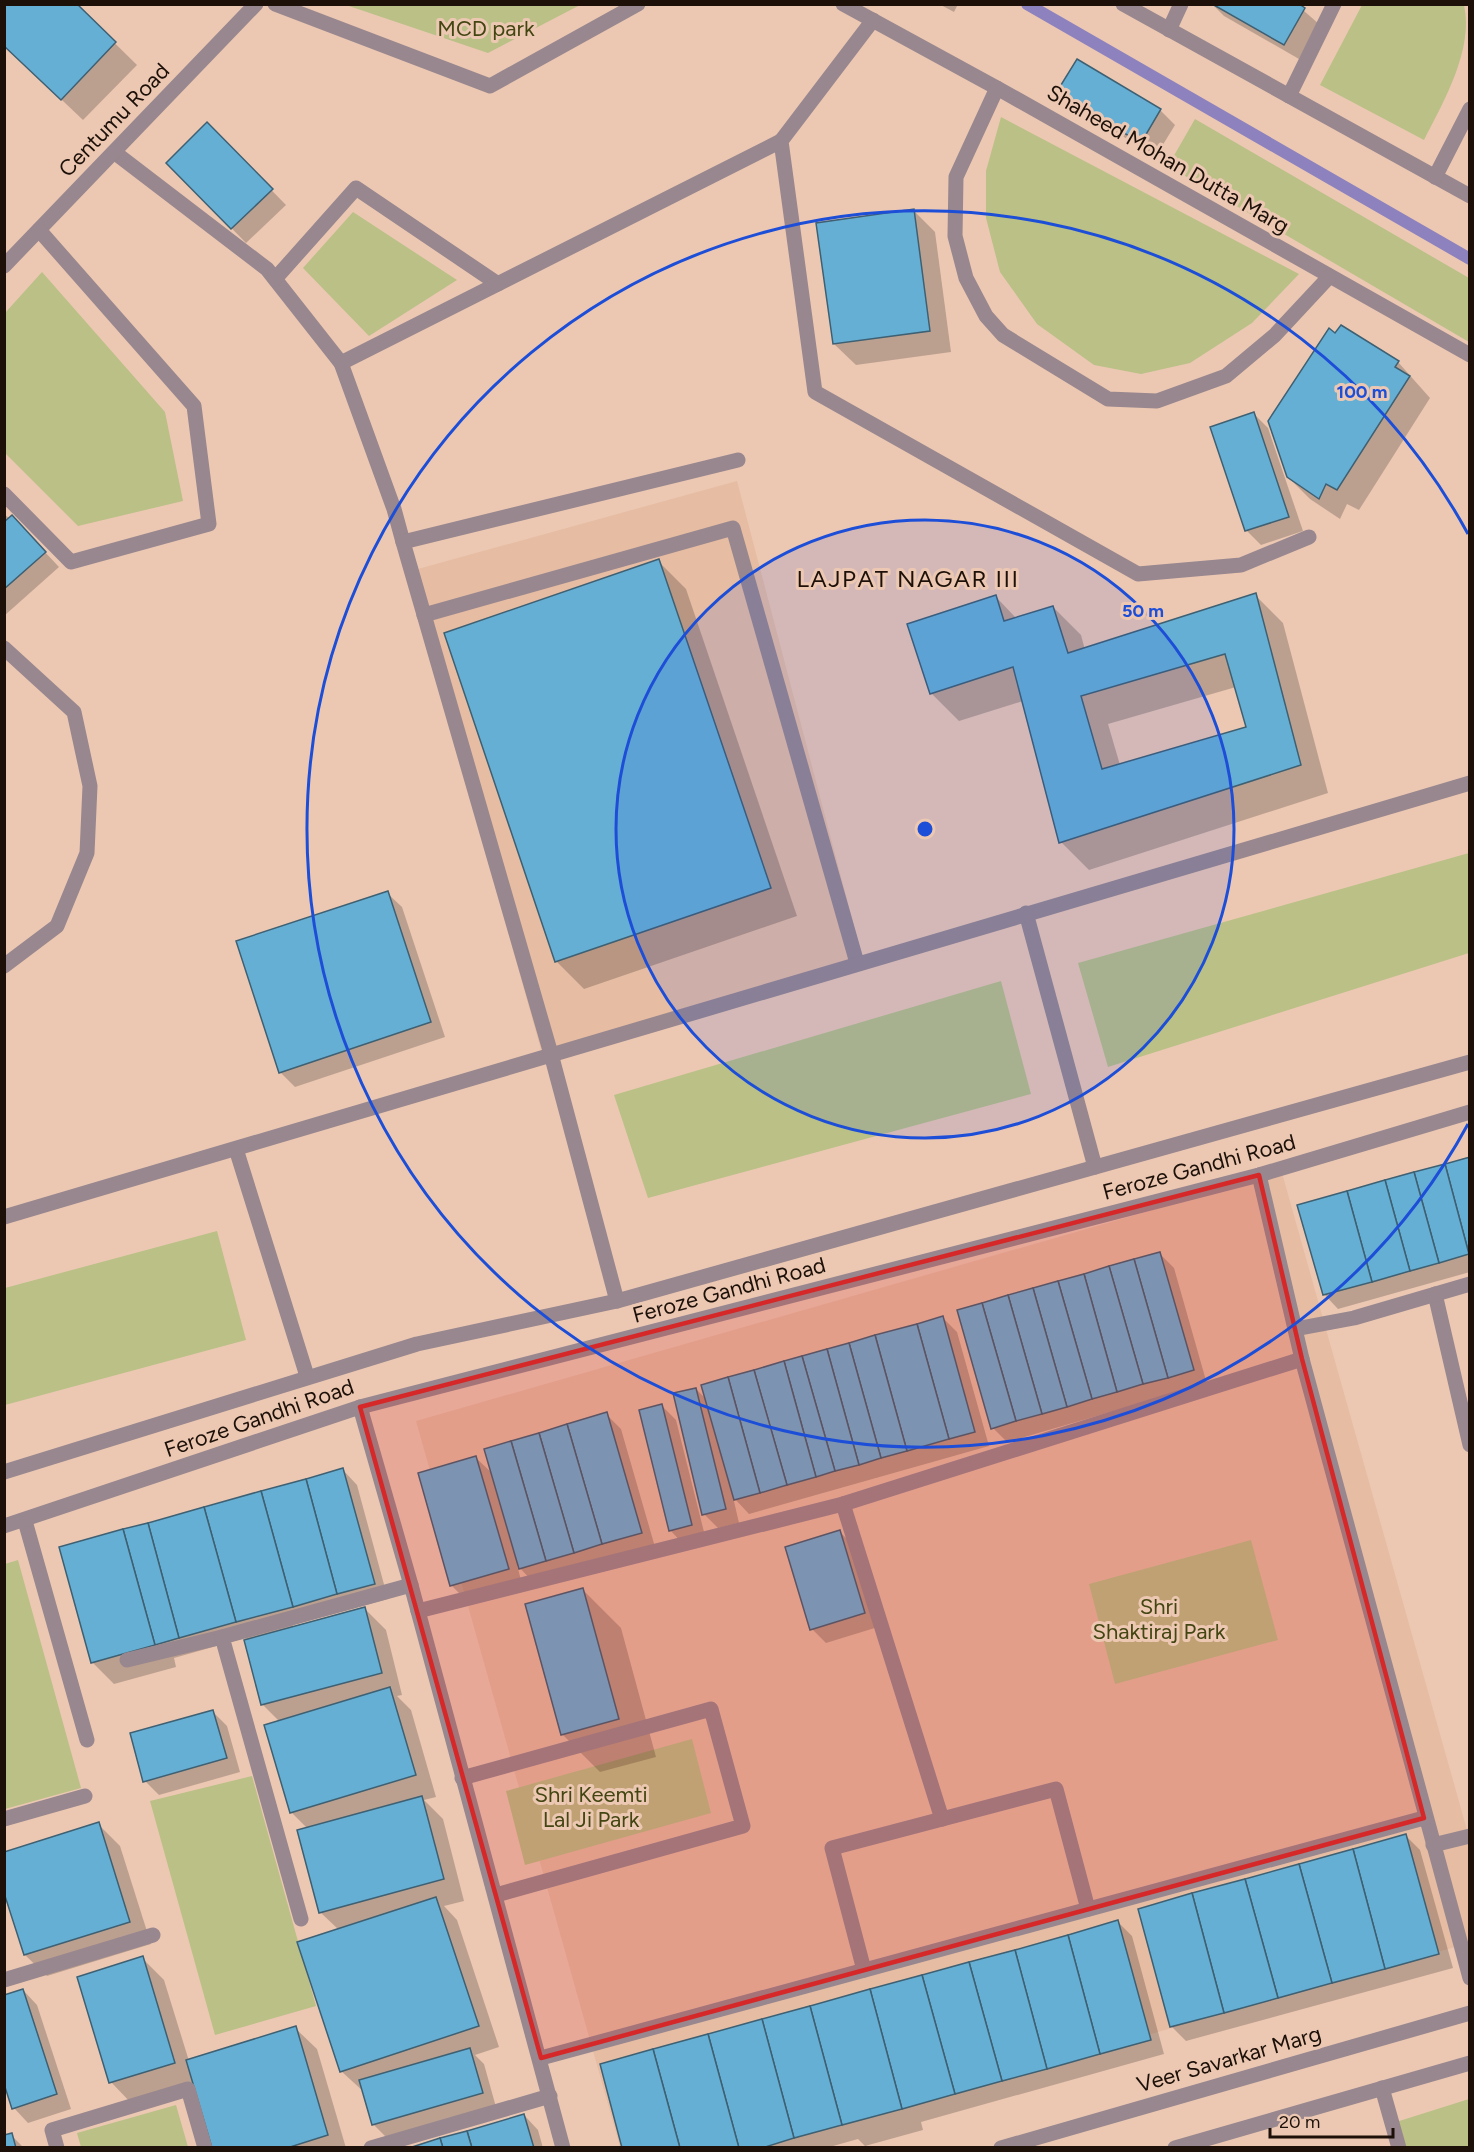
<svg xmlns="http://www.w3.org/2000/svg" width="1474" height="2152" font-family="Figtree,sans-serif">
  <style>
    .built { fill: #e6bca3 }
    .green { fill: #bac086 }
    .shadow { fill: #0003; fill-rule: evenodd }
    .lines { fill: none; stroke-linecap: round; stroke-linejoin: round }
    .stream { stroke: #8d82be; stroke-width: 12 }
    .building { fill: #66afd4; stroke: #3e6073; stroke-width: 1.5; fill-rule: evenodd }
    .minor { stroke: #98878e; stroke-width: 15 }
    .marked { fill: #d62828; fill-opacity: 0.2; stroke: #d62828; stroke-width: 4.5; stroke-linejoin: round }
    .ring { fill: none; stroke: #1d4ed8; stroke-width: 3 }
    .labels { text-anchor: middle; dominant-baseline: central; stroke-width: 6; stroke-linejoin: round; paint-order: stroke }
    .park-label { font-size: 22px; fill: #434612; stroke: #ecc8b3 }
    .street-label { font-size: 22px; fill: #1c1008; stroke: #ecc8b3 }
    .neighbourhood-label { font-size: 24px; letter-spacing: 1.5px; fill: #1c1008; stroke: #ecc8b3 }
    .centre { fill: #1d4ed8; stroke: #ecc8b3; stroke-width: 3 }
    .ring-label { font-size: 18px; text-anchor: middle; font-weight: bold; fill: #1d4ed8; stroke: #ecc8b3; stroke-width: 6; stroke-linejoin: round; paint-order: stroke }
  </style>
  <rect width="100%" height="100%" fill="#ecc8b3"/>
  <g class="built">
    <polygon points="737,481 864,964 541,1050 407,572"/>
    <polygon points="1282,1173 1469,1837 1469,1943 756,2147 620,2147 416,1421"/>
  </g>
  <g class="green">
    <polygon points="346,5 580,5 488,53"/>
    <path d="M1362 5H1464C1474 49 1444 101 1424 140L1320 85Z"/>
    <polygon points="1001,117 1299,274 1252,323 1190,363 1141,374 1094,365 1037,324 1000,272 986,218 986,171"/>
    <polygon points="1195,119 1469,278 1469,342 1168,166"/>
    <polygon points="353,212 457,280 369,336 303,268"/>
    <polygon points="42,272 165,412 183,501 78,526 5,453 5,313"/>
    <polygon points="1469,853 1469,953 1108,1067 1078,963"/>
    <polygon points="1001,981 1031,1094 648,1198 614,1095"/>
    <polygon points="217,1231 246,1340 5,1405 5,1288"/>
    <polygon points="1251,1540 1278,1640 1115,1684 1089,1584"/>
    <polygon points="18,1560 81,1788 5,1809 5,1564"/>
    <polygon points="692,1739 711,1813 525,1865 506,1791"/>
    <polygon points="252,1776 316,2006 215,2035 150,1801"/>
    <polygon points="1469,2099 1469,2147 1400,2147 1393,2123"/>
    <polygon points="176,2105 188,2147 81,2147 77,2133"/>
  </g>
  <g class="shadow">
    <polygon points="75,4 137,65 83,120 4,45"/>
    <polygon points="939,4 958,4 954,12"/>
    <polygon points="1212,4 1296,4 1319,24 1299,59 1224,16"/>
    <polygon points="1058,93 1160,110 1175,125 1156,156 1073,107"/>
    <polygon points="207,124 286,205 246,243 168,163"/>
    <polygon points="913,210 935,232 951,352 856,365 834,344"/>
    <polygon points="1335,335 1398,362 1430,398 1359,510 1347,504 1340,519 1310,499 1288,477"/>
    <polygon points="1254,414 1268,428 1303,531 1261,545 1247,531 1212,428"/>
    <polygon points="4,514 10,519 12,517 59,567 4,616"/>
    <polygon points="658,561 686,589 797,916 584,989 556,961"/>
    <path d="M1255 595 1283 623 1328 793 1089 870 1061 842 1023 701 959 721 931 693 996 597 1017 619 1053 607 1081 635 1085 650ZM1236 687 1248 728 1120 765 1108 724Z"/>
    <polygon points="387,893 402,907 445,1037 295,1087 280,1072"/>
    <polygon points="1470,1158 1470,1272 1338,1309 1324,1294"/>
    <polygon points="1159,1253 1174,1268 1207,1384 1007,1442 993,1428"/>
    <polygon points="943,1318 957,1332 989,1446 749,1514 733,1497 739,1523 718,1528 704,1514 696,1389 708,1401"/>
    <polygon points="662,1406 676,1420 706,1540 684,1545 670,1530"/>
    <polygon points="606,1414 621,1429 655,1547 534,1583 517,1565 522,1584 466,1600 452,1586 420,1474 476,1458 493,1474"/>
    <polygon points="343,1470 357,1485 388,1599 293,1625 294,1628 365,1609 386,1630 402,1695 397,1696 411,1710 436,1797 424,1800 443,1819 464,1901 444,1906 457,1920 499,2047 475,2055 484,2064 496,2107 388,2139 373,2124 364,2092 341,2071 339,1930 320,1912 307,1828 291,1812 280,1722 263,1705 245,1638 174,1658 176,1667 114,1684 92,1662"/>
    <polygon points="840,1532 854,1546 878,1627 826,1643 812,1629"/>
    <polygon points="583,1590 621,1628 656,1757 600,1772 562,1734"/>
    <polygon points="212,1711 227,1726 240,1772 159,1795 145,1781"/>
    <polygon points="98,1824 120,1846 151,1944 47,1976 25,1955"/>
    <polygon points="1406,1836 1420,1850 1453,1968 1186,2041 1172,2027 1140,1910"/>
    <polygon points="1118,1922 1132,1936 1164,2054 921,2122 923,2130 865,2146 858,2139 826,2148 624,2148"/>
    <polygon points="142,1958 164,1980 189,2061 295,2028 317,2049 346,2148 214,2148 195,2084 132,2104 111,2082"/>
    <polygon points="23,1990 37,2005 71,2109 28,2123 14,2108"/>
    <polygon points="524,2115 538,2130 543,2148 413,2148"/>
    <polygon points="11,2135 24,2148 4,2148"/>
  </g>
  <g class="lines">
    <polyline class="stream" points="1027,4 1470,259"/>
  </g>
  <g class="building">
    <polygon points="4,4 77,4 116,42 61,100 4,46"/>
    <polygon points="1212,4 1299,4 1305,8 1284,45"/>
    <polygon points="1077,59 1161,109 1141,143 1056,93"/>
    <polygon points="207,122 273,189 231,229 166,163"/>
    <polygon points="914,209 930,331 833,344 816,223"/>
    <polygon points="1341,325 1399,361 1395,367 1410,376 1337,490 1326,484 1319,499 1287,477 1268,421 1329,328 1335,333"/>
    <polygon points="1254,412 1289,517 1245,531 1210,427"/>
    <polygon points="12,515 46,552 4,589 4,522"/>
    <polygon points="659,559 771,888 555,962 444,633"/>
    <path d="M1256 593 1301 765 1059 843 1013 667 930 694 907 624 996 595 1004 621 1053 606 1068 653ZM1225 654 1246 727 1102 769 1081 696Z"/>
    <polygon points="388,891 431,1022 279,1073 236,941"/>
    <polygon points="1470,1157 1470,1254 1469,1254 1445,1164"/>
    <polygon points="1445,1164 1469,1254 1439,1263 1414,1172"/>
    <polygon points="1414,1172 1439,1263 1410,1271 1385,1180"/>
    <polygon points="1385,1180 1410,1271 1372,1282 1347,1191"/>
    <polygon points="1347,1191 1372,1282 1323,1295 1297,1205"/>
    <polygon points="1160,1252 1194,1370 1168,1378 1134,1259"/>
    <polygon points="1134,1259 1168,1378 1143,1384 1109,1266"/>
    <polygon points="1109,1266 1143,1384 1117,1392 1084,1274"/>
    <polygon points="1084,1274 1117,1392 1092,1399 1058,1281"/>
    <polygon points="1058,1281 1092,1399 1067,1407 1033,1288"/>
    <polygon points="1033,1288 1067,1407 1042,1414 1008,1295"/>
    <polygon points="1008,1295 1042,1414 1016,1421 982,1303"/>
    <polygon points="982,1303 1016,1421 991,1429 957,1310"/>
    <polygon points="943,1316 975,1432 949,1439 917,1324"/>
    <polygon points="917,1324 949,1439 907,1451 875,1335"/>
    <polygon points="875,1335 907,1451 881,1458 849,1343"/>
    <polygon points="849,1343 881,1458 859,1465 827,1349"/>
    <polygon points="827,1349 859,1465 835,1471 802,1356"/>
    <polygon points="802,1356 835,1471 816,1477 784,1361"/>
    <polygon points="784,1361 816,1477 787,1485 754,1370"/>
    <polygon points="754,1370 787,1485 760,1493 728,1377"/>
    <polygon points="728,1377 760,1493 734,1500 701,1385"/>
    <polygon points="696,1388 726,1509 702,1515 673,1393"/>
    <polygon points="662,1404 692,1525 669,1531 639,1410"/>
    <polygon points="607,1412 642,1533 602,1544 567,1424"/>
    <polygon points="567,1424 602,1544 574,1553 539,1433"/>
    <polygon points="539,1433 574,1553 546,1561 511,1441"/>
    <polygon points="511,1441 546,1561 519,1569 484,1449"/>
    <polygon points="476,1456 509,1569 450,1586 418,1473"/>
    <polygon points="343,1468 375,1584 337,1594 306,1479"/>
    <polygon points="306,1479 337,1594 293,1607 261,1491"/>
    <polygon points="261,1491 293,1607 236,1622 204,1507"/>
    <polygon points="204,1507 236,1622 179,1638 148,1523"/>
    <polygon points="148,1523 179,1638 155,1645 123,1529"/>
    <polygon points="123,1529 155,1645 91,1663 59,1547"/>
    <polygon points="840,1530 865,1613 810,1630 785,1547"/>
    <polygon points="583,1588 619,1719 561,1735 525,1604"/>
    <polygon points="365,1607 382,1673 261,1705 244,1640"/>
    <polygon points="390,1687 416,1775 290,1813 264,1725"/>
    <polygon points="213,1710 227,1758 143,1782 130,1733"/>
    <polygon points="422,1796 444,1879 319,1913 297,1830"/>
    <polygon points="99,1822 130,1922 24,1955 4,1893 4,1852"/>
    <polygon points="1406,1834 1439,1954 1385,1969 1353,1849"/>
    <polygon points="1353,1849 1385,1969 1332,1983 1299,1864"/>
    <polygon points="1299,1864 1332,1983 1278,1998 1245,1879"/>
    <polygon points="1245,1879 1278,1998 1224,2013 1192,1893"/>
    <polygon points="1192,1893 1224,2013 1170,2027 1138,1909"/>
    <polygon points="436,1897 479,2026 340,2072 297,1942"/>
    <polygon points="1118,1920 1151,2040 1100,2054 1068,1935"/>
    <polygon points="1068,1935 1100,2054 1047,2069 1015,1950"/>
    <polygon points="1015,1950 1047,2069 1002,2081 969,1962"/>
    <polygon points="143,1956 175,2063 109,2083 77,1977"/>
    <polygon points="969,1962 1002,2081 955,2094 922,1975"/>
    <polygon points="922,1975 955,2094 902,2109 870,1989"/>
    <polygon points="23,1989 57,2094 12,2109 4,2084 4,1995"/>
    <polygon points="870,1989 902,2109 842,2125 810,2006"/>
    <polygon points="810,2006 842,2125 794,2138 762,2019"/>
    <polygon points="762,2019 794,2138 762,2148 739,2148 708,2034"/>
    <polygon points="296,2026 328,2135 287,2148 212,2148 186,2060"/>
    <polygon points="708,2034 739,2148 680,2148 653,2049"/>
    <polygon points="470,2048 483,2093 372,2125 359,2080"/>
    <polygon points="653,2049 680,2148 622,2148 600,2064"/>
    <polygon points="524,2114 534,2148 472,2148 467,2131"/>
    <polygon points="467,2131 472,2148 443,2148 440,2138"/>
    <polygon points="12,2133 16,2148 4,2148 4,2135"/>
    <polygon points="440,2138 443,2148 409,2148"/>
  </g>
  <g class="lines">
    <g class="minor">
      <polyline points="275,4 490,86 638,4"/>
      <polyline points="843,4 997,88 1470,355"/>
      <polyline points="1123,4 1470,196"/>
      <polyline points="873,20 781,141 815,392 1138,574 1241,565 1309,537"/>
      <polyline points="1169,30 1181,4"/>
      <polyline points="997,88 956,177 955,236 966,278 986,316 1003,335 1108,399 1157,401 1226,376 1275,335 1329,277"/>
      <polyline points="1289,96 1334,4"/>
      <polyline points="114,152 267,269 341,363 394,509 403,542"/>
      <polyline points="1435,177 1470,109"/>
      <polyline points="4,266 256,4"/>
      <polyline points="275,279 356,188 498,284"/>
      <polyline points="341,363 781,141"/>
      <polyline points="4,494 71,562 209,524 194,406 39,230"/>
      <polyline points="424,615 733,528 857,963"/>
      <polyline points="4,648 74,712 90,786 87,853 57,926 4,966"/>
      <polyline points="1026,913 1095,1167"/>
      <polyline points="236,1149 307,1376"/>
      <polyline points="1259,1175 1302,1359 1470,1978"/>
      <polyline points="4,1217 1470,783"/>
      <polyline points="1435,1294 1470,1445"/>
      <polyline points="617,1301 551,1054 403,542 738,460"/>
      <polyline points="1295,1329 1354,1318 1470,1284"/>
      <polyline points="360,1407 411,1585 563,2148"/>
      <polyline points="4,1472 417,1344 617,1301 1470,1062"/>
      <polyline points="843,1504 942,1819"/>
      <polyline points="25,1521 87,1740"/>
      <polyline points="4,1526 360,1407 1259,1175 1470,1112"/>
      <polyline points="418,1611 843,1504 1302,1359"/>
      <polyline points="127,1660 222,1637"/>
      <polyline points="462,1778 711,1709 743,1826 496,1895"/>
      <polyline points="4,1819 85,1796"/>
      <polyline points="1433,1845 1470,1836"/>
      <polyline points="301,1919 222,1637 411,1585"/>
      <polyline points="864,1970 832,1848 1056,1789 1088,1909"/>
      <polyline points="4,1980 153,1935"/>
      <polyline points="541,2058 1424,1818"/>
      <polyline points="1382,2088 1399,2148"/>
      <polyline points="57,2148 52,2130 188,2089 205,2148"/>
      <polyline points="371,2148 550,2096"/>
      <polyline points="1001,2148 1470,2013"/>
      <polyline points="1175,2148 1470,2063"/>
    </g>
  </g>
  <path class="marked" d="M1259 1175 1302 1359 1424 1818 541 2058 360 1407Z"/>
  <circle cx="925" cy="829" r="309" fill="#1d4ed8" fill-opacity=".12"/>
  <g class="ring">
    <circle cx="925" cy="829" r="309"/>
    <path d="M1468 1124A618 618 0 1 1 1468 534"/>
  </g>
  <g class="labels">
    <g class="park-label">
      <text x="486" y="28">MCD park</text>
      <text x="1159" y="1606">Shri<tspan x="1159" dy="25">Shaktiraj Park</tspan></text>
      <text x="591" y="1794">Shri Keemti<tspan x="591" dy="25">Lal Ji Park</tspan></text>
    </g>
    <g class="street-label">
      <text transform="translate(114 120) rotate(-46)">Centumu Road</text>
      <text transform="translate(1168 159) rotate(30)">Shaheed Mohan Dutta Marg</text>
      <text transform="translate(1199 1167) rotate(-15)">Feroze Gandhi Road</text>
      <text transform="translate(729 1290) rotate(-15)">Feroze Gandhi Road</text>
      <text transform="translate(259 1418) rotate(-19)">Feroze Gandhi Road</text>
      <text transform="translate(1229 2059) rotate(-16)">Veer Savarkar Marg</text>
    </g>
    <g class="neighbourhood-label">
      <text x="908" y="578">LAJPAT NAGAR III</text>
    </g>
  </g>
  <circle cx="925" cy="829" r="9" class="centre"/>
  <g class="ring-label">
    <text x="1362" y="398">100 m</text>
    <text x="1143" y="617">50 m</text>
  </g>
  <rect width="1474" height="2152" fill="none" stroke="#1c1008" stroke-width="12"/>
  <path d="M1270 2128v9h123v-9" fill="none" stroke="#1c1008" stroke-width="3"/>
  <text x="1279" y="2128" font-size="18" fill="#1c1008" stroke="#ecc8b3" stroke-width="4.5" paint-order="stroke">20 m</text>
</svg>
